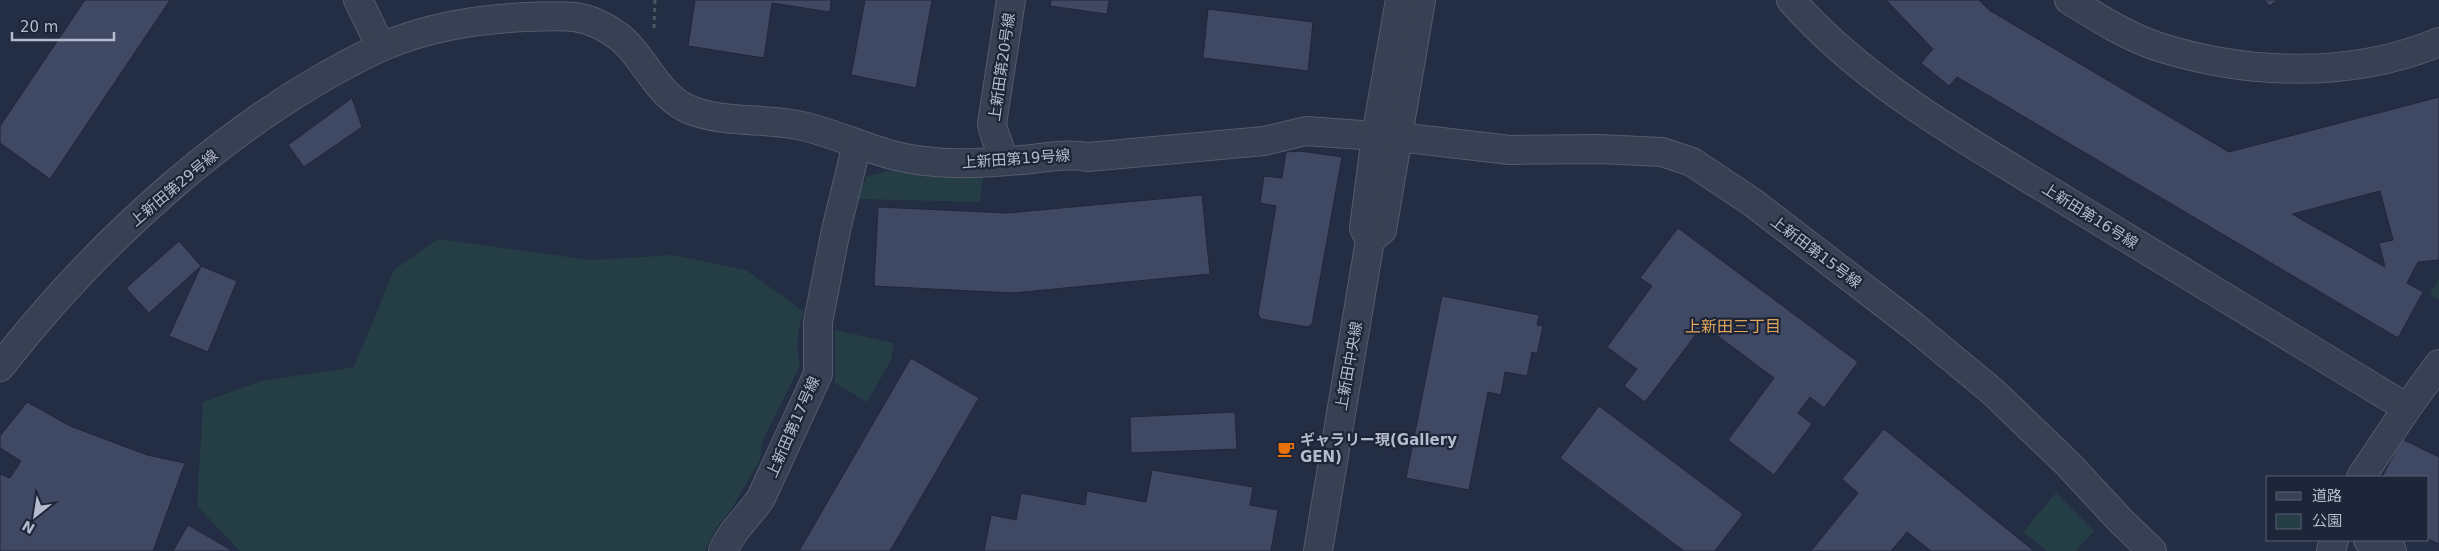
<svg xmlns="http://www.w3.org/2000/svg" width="2439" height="551" font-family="'DejaVu Sans','Noto Sans JP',sans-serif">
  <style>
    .green { fill: #253d44 }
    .building { fill: #404964; stroke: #1f273a; fill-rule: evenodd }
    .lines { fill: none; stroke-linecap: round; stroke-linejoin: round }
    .minor-casing { stroke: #535b6d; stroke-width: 30 }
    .tertiary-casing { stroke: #535b6d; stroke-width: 30 }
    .path { stroke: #445a61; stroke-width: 3; stroke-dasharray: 4 4; stroke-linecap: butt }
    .minor { stroke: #384053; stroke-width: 28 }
    .tertiary { stroke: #384053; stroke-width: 28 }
    .labels { text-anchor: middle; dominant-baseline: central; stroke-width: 4.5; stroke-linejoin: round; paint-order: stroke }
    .street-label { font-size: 15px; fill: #b5bbcd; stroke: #1d2538 }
    .poi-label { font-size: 15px; font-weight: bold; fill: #b5bbcd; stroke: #1d2538; text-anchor: start }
    .neighbourhood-label { font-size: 16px; fill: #e1a65c; stroke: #1d2538 }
  </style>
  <rect width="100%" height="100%" fill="#232d44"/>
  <g class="green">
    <polygon points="894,170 940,178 983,178 980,202 857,199 867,176"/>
    <polygon points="438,239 591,260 673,255 746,270 804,312 799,327 797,349 800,366 762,442 760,460 732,508 716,529 705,551 240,551 197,506 203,402 261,381 354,367 394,270"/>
    <polygon points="2439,279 2439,300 2430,294"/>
    <polygon points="835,330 894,343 891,360 867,402 835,383"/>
    <polygon points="2056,493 2094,531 2076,551 2047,551 2023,532"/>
  </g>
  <g class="building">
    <polygon points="85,0 170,0 50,179 0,143 0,126"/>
    <polygon points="695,0 831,0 830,12 772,3 764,58 688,46"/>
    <polygon points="865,0 932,0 916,88 851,75"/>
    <polygon points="1051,0 1109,0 1107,14 1050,6"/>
    <path d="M1886 0H1979L1989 10 2229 152 2439 97V260L2418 262 2407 283 2423 292 2398 338 1957 77 1949 86 1921 63 1933 49ZM2380 191 2393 240 2379 243 2385 267 2292 214Z"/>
    <polygon points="2264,0 2277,0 2270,6"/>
    <polygon points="1208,9 1313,22 1308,71 1203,58"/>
    <polygon points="352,98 362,127 304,167 288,145"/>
    <polygon points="1300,151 1342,157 1312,324 1308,327 1261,319 1258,314 1276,206 1260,203 1264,176 1282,178 1286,152"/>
    <polygon points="1202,195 1210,274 1013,293 874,286 878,207 1007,213"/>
    <polygon points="1678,228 1858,362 1824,408 1810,397 1798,413 1812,424 1774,475 1728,440 1774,378 1703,325 1645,402 1624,386 1637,369 1607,347 1652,286 1640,278"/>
    <polygon points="179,241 201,266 149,313 126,288"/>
    <polygon points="201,266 237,281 208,352 169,336"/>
    <polygon points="1442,296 1539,315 1537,325 1543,326 1537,354 1532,352 1527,376 1505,372 1501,395 1488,392 1469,490 1406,478"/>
    <polygon points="911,358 979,398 890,551 799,551"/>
    <polygon points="27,402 70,426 147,455 185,463 153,551 0,551 0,474 10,478 21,461 0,448 0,436"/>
    <polygon points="1599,406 1743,514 1715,551 1684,551 1560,458"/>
    <polygon points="1235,412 1237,449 1131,453 1130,417"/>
    <polygon points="1884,429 2034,551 1931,551 1907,532 1891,551 1811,551 1858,493 1842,479"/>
    <polygon points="2402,439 2439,457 2439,544 2428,539 2428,477 2382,477"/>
    <polygon points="1152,470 1253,487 1250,505 1278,510 1271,551 984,551 991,515 1016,520 1021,493 1085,505 1087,491 1146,502"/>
    <polygon points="188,525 231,550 230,551 173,551"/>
  </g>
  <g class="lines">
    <g class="minor-casing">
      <g id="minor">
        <path d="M358 0 381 47C429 27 472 20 525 17 541 17 558 15 574 17 592 19 608 28 622 39 649 63 658 100 696 112 730 123 768 118 802 126 834 133 864 148 896 156 937 166 979 164 1021 160 1044 158 1065 153 1088 157L1264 141 1306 131 1376 136"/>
        <path d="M1791 0C1864 83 1964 139 2058 196 2174 267 2291 337 2407 408"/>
        <polyline points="1398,137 1510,150 1598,149 1662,152 1692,162 1752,202 1911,324 1992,391 2068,464 2119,519 2152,551"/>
        <path d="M1003 161C1001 147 994 137 992 124L1011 0"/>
        <polyline points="2361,477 2407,408 2439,364"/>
        <polyline points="2368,540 2392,551"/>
        <path d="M723 551C731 531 749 516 761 498L818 374V322L836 230 857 144"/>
        <polyline points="2331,551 2334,540"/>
      </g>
    </g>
    <g class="tertiary-casing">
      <g id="tertiary">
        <path d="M2069 0C2097 17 2124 35 2156 46 2245 75 2351 79 2439 42"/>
        <polyline points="1370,240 1382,230 1421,0"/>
        <path d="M0 367C99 240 235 116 381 47"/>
        <polyline points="1318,551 1370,240 1364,228 1376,136 1400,0"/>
      </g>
    </g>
    <polyline class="path" points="654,28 655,0"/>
    <use href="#minor" class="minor"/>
    <use href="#tertiary" class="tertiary"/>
  </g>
  <defs>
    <g id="cafe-bare" transform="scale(1.35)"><path d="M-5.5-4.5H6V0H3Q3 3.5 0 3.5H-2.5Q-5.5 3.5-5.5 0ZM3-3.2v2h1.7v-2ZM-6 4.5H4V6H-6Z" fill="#e8710a" stroke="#1d2538" stroke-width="2.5" paint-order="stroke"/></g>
  </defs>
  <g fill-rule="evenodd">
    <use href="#cafe-bare" x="1286" y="449"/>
  </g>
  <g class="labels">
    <g class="street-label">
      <text transform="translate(1002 67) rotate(-82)">上新田第20号線</text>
      <text transform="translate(1016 159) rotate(-4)">上新田第19号線</text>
      <text transform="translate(174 188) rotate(-40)">上新田第29号線</text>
      <text transform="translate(2090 216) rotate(32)">上新田第16号線</text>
      <text transform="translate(1816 252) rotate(37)">上新田第15号線</text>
      <text transform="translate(1349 366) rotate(-80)">上新田中央線</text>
      <text transform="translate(793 427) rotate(-66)">上新田第17号線</text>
    </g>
    <g class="poi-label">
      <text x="1300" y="440">ギャラリー現(Gallery<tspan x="1300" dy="17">GEN)</tspan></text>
    </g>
    <g class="neighbourhood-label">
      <text x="1733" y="326">上新田三丁目</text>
    </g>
  </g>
  <rect x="2266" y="476" width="162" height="65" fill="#1d2538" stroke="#5a6174"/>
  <rect x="2276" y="492" width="25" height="8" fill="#384053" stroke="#5a6174"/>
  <text x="2312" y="501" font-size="15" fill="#b5bbcd">道路</text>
  <rect x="2276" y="514" width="25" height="15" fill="#253d44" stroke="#5a6174"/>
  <text x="2312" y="526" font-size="15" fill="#b5bbcd">公園</text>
  <g transform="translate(35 516) rotate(210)" stroke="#1d2538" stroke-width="4" paint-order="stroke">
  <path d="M0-4L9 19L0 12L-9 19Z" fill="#b5bbcd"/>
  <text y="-8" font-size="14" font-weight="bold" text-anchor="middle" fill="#b5bbcd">N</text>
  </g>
  <path d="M12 32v8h102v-8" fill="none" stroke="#b5bbcd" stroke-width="2.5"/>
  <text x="20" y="32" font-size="15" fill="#b5bbcd" stroke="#1d2538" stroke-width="4" paint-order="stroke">20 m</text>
</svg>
